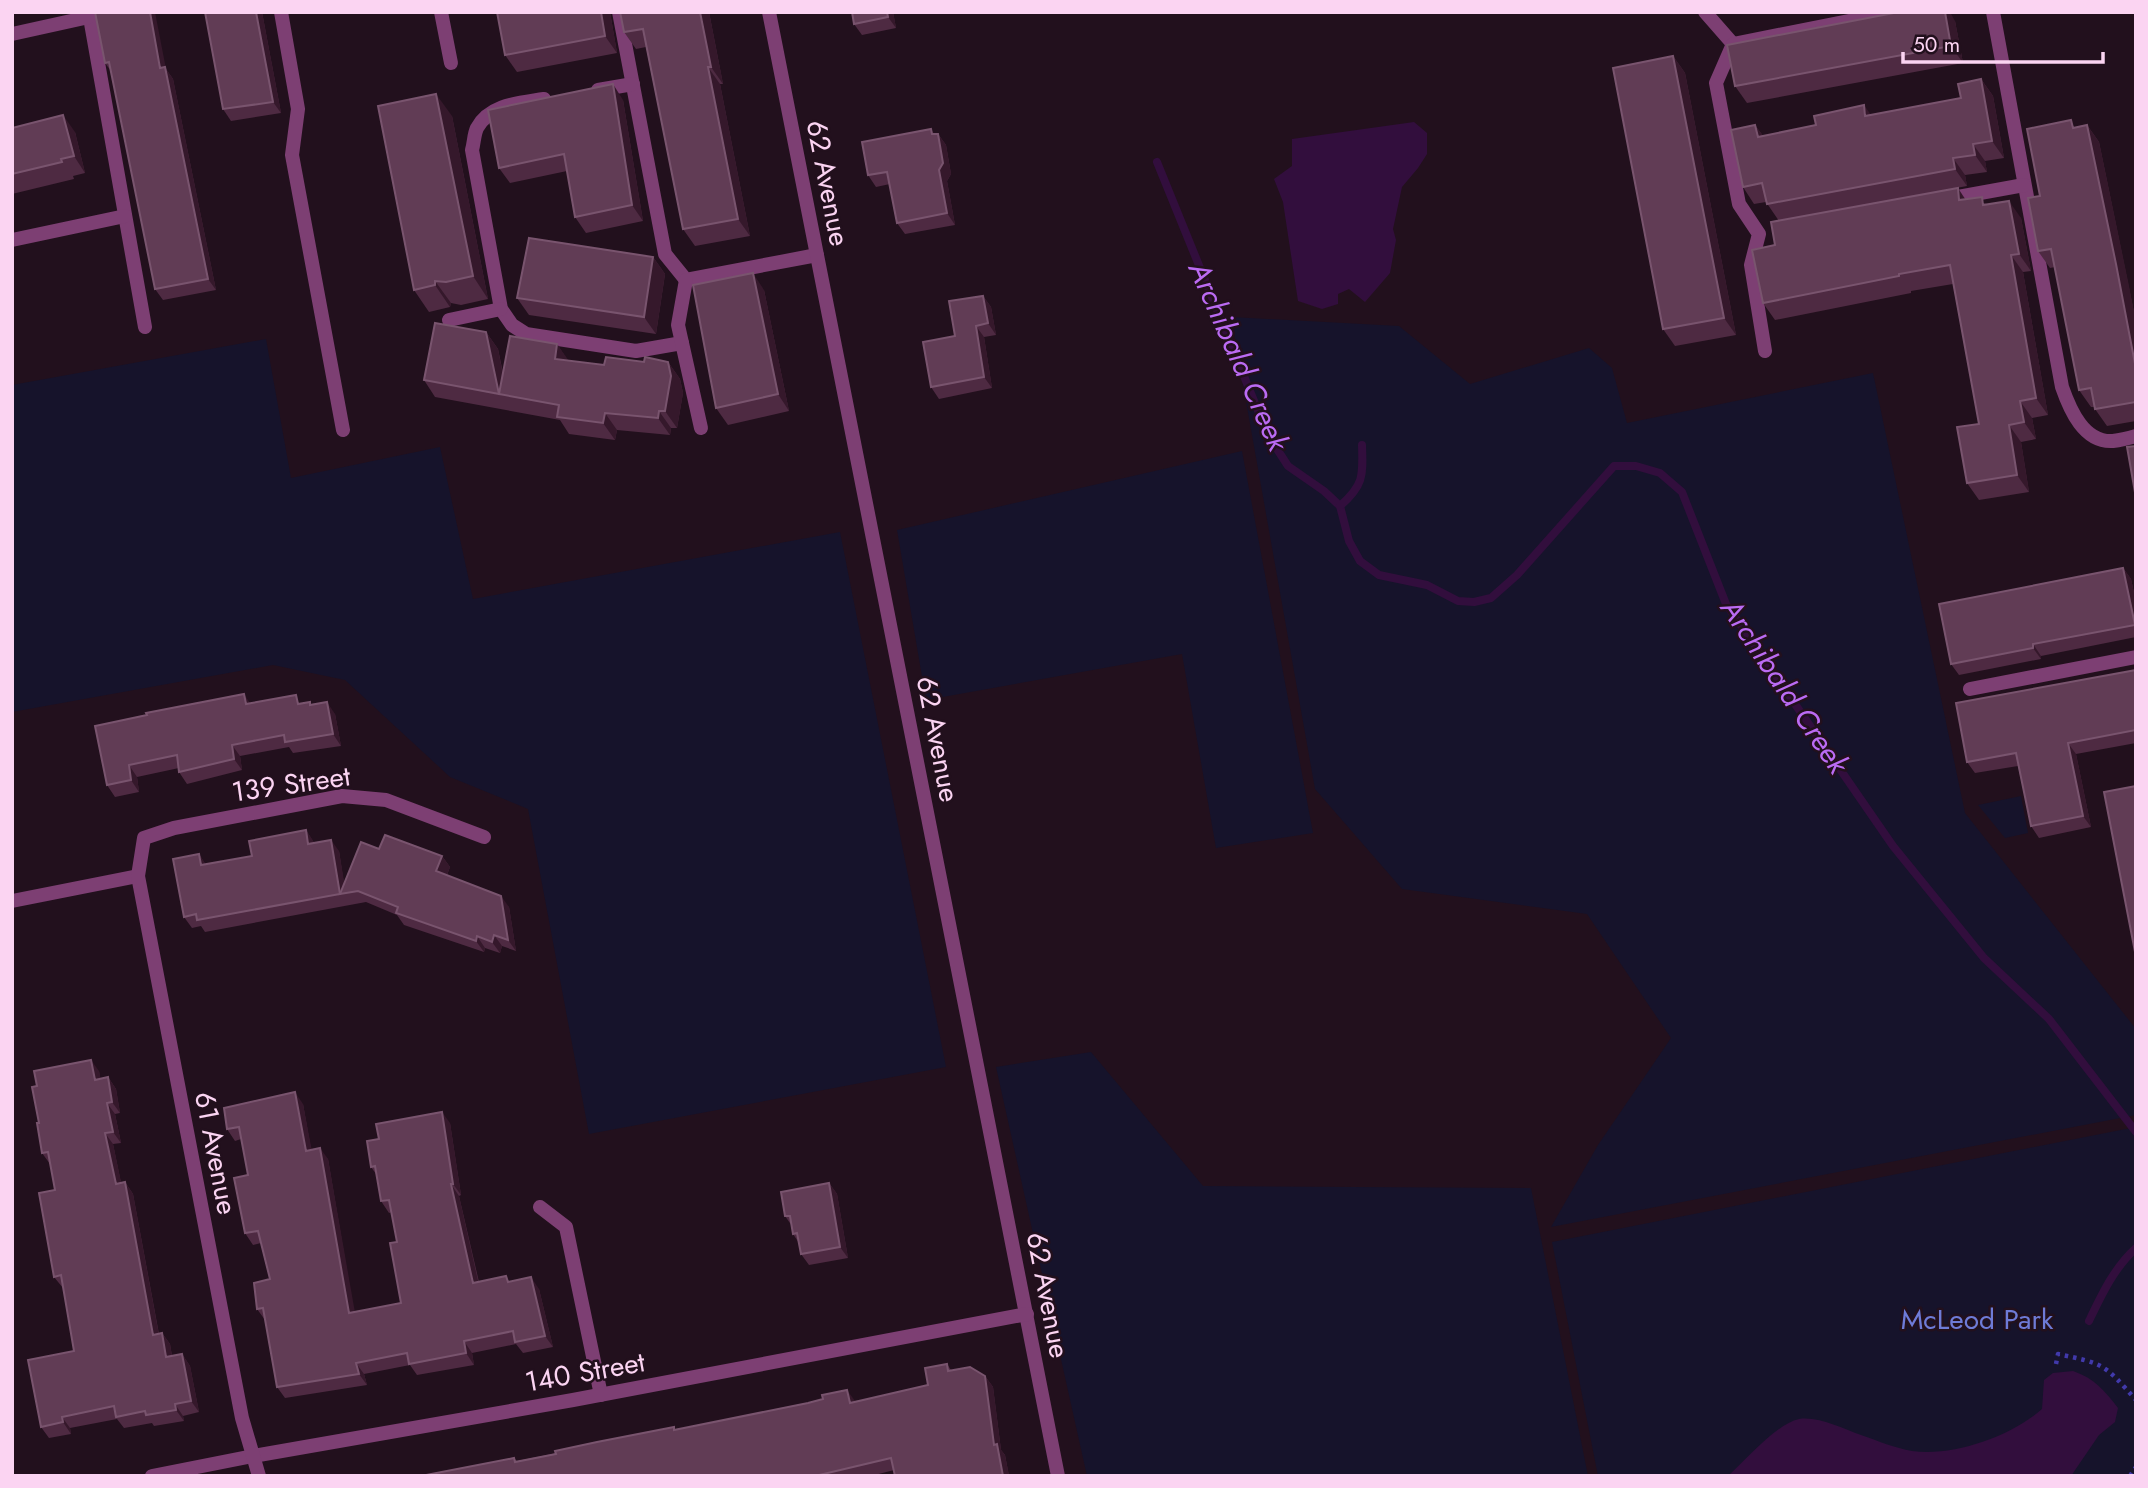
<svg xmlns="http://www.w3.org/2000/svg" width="2148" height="1488" font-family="Jost,sans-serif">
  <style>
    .green { fill: #16132b }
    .water { fill: #320e3d }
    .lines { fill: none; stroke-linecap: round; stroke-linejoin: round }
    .stream { stroke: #320e3d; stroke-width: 8 }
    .path { stroke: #4139ab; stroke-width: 4.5; stroke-dasharray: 3.5 5; stroke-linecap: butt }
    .lane { stroke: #7d3f73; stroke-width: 14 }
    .street { stroke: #7d3f73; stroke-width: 14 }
    .wall { fill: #4e2a42 }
    .shaded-wall { fill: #35182b }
    .building { fill: #613c55; stroke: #79546e; stroke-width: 2 }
    .labels { text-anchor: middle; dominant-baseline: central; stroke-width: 5; stroke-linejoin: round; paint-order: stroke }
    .street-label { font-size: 28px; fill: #fbd4f2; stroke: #22101d }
    .park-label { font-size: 28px; fill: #6e7bd7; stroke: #22101d }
    .water-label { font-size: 30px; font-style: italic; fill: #bb6bf3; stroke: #22101d }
  </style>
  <rect width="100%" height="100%" fill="#22101d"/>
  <g class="green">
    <polygon points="1231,317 1399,326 1470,384 1589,348 1612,368 1627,423 1873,373 1965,813 2136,1029 2136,1115 1551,1227 1598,1145 1671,1038 1587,914 1402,889 1315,789"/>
    <polygon points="266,339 291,478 440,447 473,599 840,532 946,1067 589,1134 528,809 450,777 345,680 273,665 12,712 12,385"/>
    <polygon points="1242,451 1313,833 1216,848 1182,654 926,700 897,530"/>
    <polygon points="2021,796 2028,833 2005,838 1978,805"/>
    <polygon points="1091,1052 1203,1186 1531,1188 1588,1476 1087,1476 996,1067"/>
    <polygon points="2136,1127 2136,1476 1598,1476 1552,1242"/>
  </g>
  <g class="water">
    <polygon points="1414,122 1427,133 1427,154 1418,168 1402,187 1393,229 1396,240 1390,273 1365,302 1349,289 1338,294 1338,304 1322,309 1298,301 1283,202 1274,179 1292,166 1292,139"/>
    <path d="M2073 1371C2094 1378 2105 1391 2118 1408L2115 1422 2099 1435 2071 1476H1728C1746 1460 1776 1424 1799 1419 1819 1416 1843 1429 1861 1435 1878 1441 1895 1448 1912 1451 1953 1457 2012 1436 2042 1409L2044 1380 2053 1373Z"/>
  </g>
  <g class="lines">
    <g class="stream">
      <polyline points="1157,162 1261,418 1277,449 1288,466 1324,491 1340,506 1349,541 1360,561 1379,575 1427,585 1458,601 1474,602 1491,598 1517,575 1614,466 1636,466 1660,473 1682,492 1726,604 1893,846 1984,958 2049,1019 2136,1132"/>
      <path d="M1340 506C1364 485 1363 476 1362 445"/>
      <path d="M2089 1321C2102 1294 2114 1268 2136 1248"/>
    </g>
    <g class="path">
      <path d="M2056 1364 2058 1354C2105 1364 2104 1364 2136 1400"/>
      <polyline points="2130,1476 2136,1467"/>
    </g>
    <g class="lane">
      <polyline points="89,12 145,327"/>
      <polyline points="281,12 298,109 292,155 343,430"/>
      <polyline points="441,12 451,63"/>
      <polyline points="619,12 665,254 686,280 817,255"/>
      <polyline points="1705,12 1733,44 1716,83 1739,204 1759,234 1751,265 1765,351"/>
      <path d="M1993 12 2062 387C2070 410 2084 443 2113 441 2121 440 2129 438 2136 436"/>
      <polyline points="12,34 89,17"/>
      <polyline points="1733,44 1894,12"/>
      <polyline points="598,90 633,84"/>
      <path d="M544 99C520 103 490 104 477 128 474 134 474 143 472 150L501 309 512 325 526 334 636 351 682 343"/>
      <polyline points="1947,199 2024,185"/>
      <polyline points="12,240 125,216"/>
      <polyline points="686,280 678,325 701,428"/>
      <polyline points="449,320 501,309"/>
      <polyline points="1970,689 2136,657"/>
    </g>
    <g class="street">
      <polyline points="769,12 1058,1476"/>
      <polyline points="12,901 138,876"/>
      <polyline points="540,1207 566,1227 601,1395"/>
      <polyline points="152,1476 253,1456 573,1400 1027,1314"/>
      <polyline points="259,1476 242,1418 138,876 144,838 174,828 342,796 386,800 484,837"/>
    </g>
  </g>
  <g class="wall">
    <polygon points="95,12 166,69 173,79 216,290 163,300 155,289 111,71 105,63"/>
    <polygon points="205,12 262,12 281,113 231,121 223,109"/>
    <polygon points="610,12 617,53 517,72 505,55"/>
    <polygon points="620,12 709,12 723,84 720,84 750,236 695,246 683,229 646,47 636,49 624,32"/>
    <polygon points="893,12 896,28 862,35 854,24"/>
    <polygon points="1955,21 1963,63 1747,103 1735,86"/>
    <polygon points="1673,56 1685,73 1736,335 1675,346 1663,329"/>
    <polygon points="1981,79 1993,96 2004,158 1985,161 1987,172 1965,175 1967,186 1779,221 1766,202 1754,204 1743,187 1755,125 1763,136 1961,98"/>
    <polygon points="623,100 643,221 586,233 575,217 567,171 510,183 499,168"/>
    <polygon points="452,116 488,299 461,305 451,303 450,307 429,312 414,290"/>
    <polygon points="2087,125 2099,142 2136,322 2136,421 2107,426 2095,409 2094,407 2091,407 2079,390 2055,267 2050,268 2038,251 2040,196 2076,127"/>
    <polygon points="12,128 75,132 85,173 73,176 74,179 12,194"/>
    <polygon points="934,134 938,134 946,145 951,174 947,181 955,225 905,234 897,223 890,184 876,187 868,175"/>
    <polygon points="1965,199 1987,204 2021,218 2031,271 2023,272 2048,415 2032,418 2036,439 2021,442 2029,492 1979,500 1967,483 1979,424 1953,284 1911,291 1911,293 1775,320 1763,303 1775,245"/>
    <polygon points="653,257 665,274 656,334 529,315 517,298"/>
    <polygon points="764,290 789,411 728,425 716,408"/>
    <polygon points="983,296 991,307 996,335 984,337 992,388 939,399 931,387 955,336"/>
    <polygon points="486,332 498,349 503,373 557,344 568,361 604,365 644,362 668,362 680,379 683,393 677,428 671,428 670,435 617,430 615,440 569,434 560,420 435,397 424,380"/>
    <polygon points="2123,568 2131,579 2136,602 2136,637 2041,656 2041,659 1959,675 1951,664"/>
    <polygon points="2136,670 2136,743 2076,754 2091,827 2039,838 2031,826 2018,766 1975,773 1967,762"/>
    <polygon points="250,703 302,703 312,705 335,714 341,746 293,753 289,747 240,756 242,770 187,784 179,772 179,768 137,777 139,792 115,797 107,785 95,726"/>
    <polygon points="306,830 314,843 339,851 344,884 379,849 442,856 450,867 447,875 509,907 516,951 502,946 500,953 485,948 484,952 404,925 397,915 366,902 205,932 201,926 192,928 184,917 199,854 205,864 252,856"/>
    <polygon points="99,1071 100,1079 108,1077 116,1089 120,1113 115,1114 121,1143 113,1144 121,1183 125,1182 133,1194 159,1334 162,1333 170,1344 172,1356 182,1354 190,1366 199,1412 183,1416 184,1421 154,1426 152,1423 124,1428 117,1419 70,1428 71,1434 49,1438 41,1427 74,1351 63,1288 54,1277 55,1190 50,1164 42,1153 39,1123"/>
    <polygon points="303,1104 311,1149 328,1159 354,1312 401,1303 397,1242 392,1212 389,1213 381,1201 376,1174 371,1167 450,1123 461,1195 459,1196 479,1282 510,1281 539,1289 553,1347 523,1353 516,1344 472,1353 474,1365 417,1375 410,1365 364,1374 367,1385 285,1398 277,1387 265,1320 257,1309 270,1279 261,1243 253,1245 245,1233 248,1175 241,1139 235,1141 227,1129"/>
    <polygon points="829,1183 837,1194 848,1258 809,1265 801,1254 799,1243 793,1234 792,1226 785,1216"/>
    <polygon points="947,1364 951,1370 985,1376 993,1387 1001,1450 1005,1455 1009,1476 895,1476 894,1470 871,1476 421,1476 514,1458 517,1461 676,1429 855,1402 928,1385"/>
  </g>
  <g class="shaded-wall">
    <polygon points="150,12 155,12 166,69 173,79 216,290 208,279 160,68"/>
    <polygon points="256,12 262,12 281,113 273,102"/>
    <polygon points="601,12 610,12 617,53 605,36"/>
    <polygon points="700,12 709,12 723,84 711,67"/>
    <polygon points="887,12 893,12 896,28 888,17"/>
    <polygon points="1945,12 1950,12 1955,21 1963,63 1951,46"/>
    <polygon points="1673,56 1685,73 1736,335 1724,318"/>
    <polygon points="708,67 720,84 750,236 738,219"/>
    <polygon points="1981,79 1993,96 2004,158 1992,141"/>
    <polygon points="613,84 623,100 643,221 632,205"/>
    <polygon points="436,94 452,116 488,299 473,276"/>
    <polygon points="1864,105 1876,122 1865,116"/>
    <polygon points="63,115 75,132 85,173 74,156"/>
    <polygon points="1755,125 1767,141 1758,137"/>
    <polygon points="2087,125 2099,142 2128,281 2136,322 2136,369"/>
    <polygon points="931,129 939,141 938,134 946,145 951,174 947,181 955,225 947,213"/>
    <polygon points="1973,144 1985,161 1987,172 1975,155"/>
    <polygon points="1953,158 1965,175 1967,186 1955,169"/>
    <polygon points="1958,188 1969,205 1959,200"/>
    <polygon points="2009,201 2021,218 2031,271 2019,254"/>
    <polygon points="2011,255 2023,272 2048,415 2036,398"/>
    <polygon points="653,257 665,274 656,334 644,317"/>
    <polygon points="753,273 764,290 789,411 778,394"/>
    <polygon points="435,281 451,303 450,307 435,285"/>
    <polygon points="983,296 991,307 996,335 988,323"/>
    <polygon points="976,326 984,337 992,388 984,377"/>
    <polygon points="486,332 498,349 507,396 499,394 510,411 499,394"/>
    <polygon points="557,344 569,361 555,359"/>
    <polygon points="668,362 680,379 683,393 677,428 665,411"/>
    <polygon points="2020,401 2032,418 2036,439 2024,422"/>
    <polygon points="659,411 671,428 670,435 658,418"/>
    <polygon points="605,413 617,430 615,440 603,423"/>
    <polygon points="2009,425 2021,442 2029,492 2017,475"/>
    <polygon points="2123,568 2131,579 2136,602 2136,626"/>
    <polygon points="2033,644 2041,656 2041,659 2033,648"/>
    <polygon points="244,694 252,706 246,704"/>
    <polygon points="327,702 335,714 341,746 333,734"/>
    <polygon points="2068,743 2076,754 2091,827 2083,816"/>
    <polygon points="232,745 240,756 242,770 234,759"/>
    <polygon points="129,765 137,777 139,792 131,780"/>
    <polygon points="306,830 314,842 316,855 308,844"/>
    <polygon points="331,840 339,851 346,893 340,894 348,905 340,894"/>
    <polygon points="199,854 207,866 201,865"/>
    <polygon points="442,856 450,867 444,882 436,871"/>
    <polygon points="501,896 509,907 516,951 508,940"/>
    <polygon points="494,935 502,946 500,953 492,942"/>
    <polygon points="477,936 485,948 484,952 476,941"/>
    <polygon points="91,1060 99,1071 103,1091 95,1080"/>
    <polygon points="108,1077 116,1089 120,1113 112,1102"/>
    <polygon points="295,1092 303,1104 314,1162 306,1151"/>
    <polygon points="107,1103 115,1114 121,1143 113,1132"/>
    <polygon points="442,1112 450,1123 461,1195 453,1184"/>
    <polygon points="105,1133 113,1144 124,1196 116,1184"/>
    <polygon points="320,1148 328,1159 357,1324 349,1313"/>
    <polygon points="125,1182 133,1194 161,1346 153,1335"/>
    <polygon points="829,1183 837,1194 848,1258 840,1247"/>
    <polygon points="451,1184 459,1196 481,1294 473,1283"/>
    <polygon points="531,1277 539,1289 553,1347 545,1336"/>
    <polygon points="162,1333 170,1344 174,1369 166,1357"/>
    <polygon points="464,1341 472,1353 474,1365 466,1353"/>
    <polygon points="182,1354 190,1366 199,1412 191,1401"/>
    <polygon points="356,1363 364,1374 367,1385 359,1374"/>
    <polygon points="985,1376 993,1387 1001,1450 1005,1455 1009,1476 1003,1476 994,1445"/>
    <polygon points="847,1390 855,1401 858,1414 850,1403"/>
    <polygon points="175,1404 183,1416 184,1421 176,1410"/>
    <polygon points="62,1417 70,1428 71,1434 63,1422"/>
  </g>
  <g class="building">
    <polygon points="95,12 150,12 160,68 165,67 208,279 155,289 109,62 105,63"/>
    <polygon points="205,12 256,12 273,102 223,109"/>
    <polygon points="497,12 601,12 605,36 505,55"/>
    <polygon points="620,12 700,12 711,67 708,67 738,219 683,229 643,29 624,32"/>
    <polygon points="852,12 887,12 888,17 854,24"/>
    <polygon points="1899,12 1945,12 1951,46 1735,86 1727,45"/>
    <polygon points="1673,56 1724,318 1663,329 1613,68"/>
    <polygon points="1981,79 1992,141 1973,144 1975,155 1953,158 1955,169 1767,204 1762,183 1743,187 1731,130 1755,125 1758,137 1816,125 1814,116 1864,105 1865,116 1961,98 1958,84"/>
    <polygon points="613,84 632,205 575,217 564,154 499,168 488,110"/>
    <polygon points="436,94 473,276 446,282 435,281 435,285 414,290 378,106"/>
    <polygon points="63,115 74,156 61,159 62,162 12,174 12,128"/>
    <polygon points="2071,120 2073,128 2087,125 2116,264 2136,369 2136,402 2095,409 2091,388 2079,390 2051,249 2038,251 2028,198 2040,196 2027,129"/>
    <polygon points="931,129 932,134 938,134 943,163 939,170 947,213 897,223 887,172 868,175 862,142"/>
    <polygon points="1958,188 1959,200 1982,197 1983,205 2009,201 2019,254 2011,255 2036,398 2020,401 2024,422 2009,425 2017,475 1967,483 1957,427 1979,424 1950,265 1899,274 1899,276 1763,303 1752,250 1775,245 1771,222"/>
    <polygon points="529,238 653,257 644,317 517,298"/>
    <polygon points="753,273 778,394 716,408 693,285"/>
    <polygon points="983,296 988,323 976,326 984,377 931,387 923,342 955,336 949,301"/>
    <polygon points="435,323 486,332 499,394 424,380"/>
    <polygon points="510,336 557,344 555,359 604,365 606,357 644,362 645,357 668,362 671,376 665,411 659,411 658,418 605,413 603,423 557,417 559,405 499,394"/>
    <polygon points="2136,446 2136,498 2127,447"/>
    <polygon points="2123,568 2135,625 2033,644 2033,648 1951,664 1939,604"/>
    <polygon points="2136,670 2136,730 2068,743 2083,816 2031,826 2016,753 1967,762 1956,703"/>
    <polygon points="244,694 246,704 296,695 298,704 310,702 310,705 327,702 333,734 285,742 284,735 232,745 234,759 179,772 177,755 129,765 131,780 107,785 95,726 147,715 146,713"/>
    <polygon points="2136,786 2136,957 2104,792"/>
    <polygon points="306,830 308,844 331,840 340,894 197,920 196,914 184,917 173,859 199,854 201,865 252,856 249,841"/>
    <polygon points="385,835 442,856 436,871 501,896 508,940 494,935 492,942 477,936 476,941 396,913 398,907 358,891 340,894 361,842 379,849"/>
    <polygon points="91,1060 95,1080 108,1077 112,1102 107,1103 113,1132 105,1133 116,1184 125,1182 153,1335 162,1333 166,1357 182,1354 191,1401 175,1404 176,1410 146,1415 145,1411 116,1417 114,1406 62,1417 63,1422 41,1427 28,1360 74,1351 61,1275 54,1277 39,1193 55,1190 48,1152 42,1153 37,1123 39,1123 32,1087 37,1086 34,1071"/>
    <polygon points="295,1092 306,1151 320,1148 349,1313 401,1303 390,1243 397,1242 389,1200 381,1201 375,1166 371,1167 367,1141 379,1139 376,1124 442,1112 453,1184 451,1184 473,1283 506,1276 508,1282 531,1277 545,1336 515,1342 513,1331 464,1341 466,1353 409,1364 407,1353 356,1363 359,1374 277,1387 263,1308 257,1309 254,1283 270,1279 258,1231 245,1233 234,1178 248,1175 239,1127 227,1129 224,1108"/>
    <polygon points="829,1183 840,1247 801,1254 797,1233 793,1234 790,1216 785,1216 781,1192"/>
    <polygon points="947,1364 948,1371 970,1367 985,1376 994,1445 997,1444 1003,1476 895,1476 891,1458 815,1476 421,1476 514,1458 515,1462 556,1454 555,1451 597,1442 674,1427 674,1430 808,1403 823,1399 822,1395 847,1390 850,1403 928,1385 925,1368"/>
  </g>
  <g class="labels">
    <g class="street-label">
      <text transform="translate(828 183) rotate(79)">62 Avenue</text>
      <text transform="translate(938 739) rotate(79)">62 Avenue</text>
      <text transform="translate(291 784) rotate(-8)">139 Street</text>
      <text transform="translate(216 1153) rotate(79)">61 Avenue</text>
      <text transform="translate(1048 1295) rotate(79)">62 Avenue</text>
      <text transform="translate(585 1372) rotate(-10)">140 Street</text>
    </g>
    <g class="park-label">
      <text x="1977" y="1319">McLeod Park</text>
    </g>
    <g class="water-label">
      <text transform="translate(1239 356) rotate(66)">Archibald Creek</text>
      <text transform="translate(1785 686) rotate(56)">Archibald Creek</text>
    </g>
  </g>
  <rect width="2148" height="1488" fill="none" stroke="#fbd4f2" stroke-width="28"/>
  <path d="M1903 52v10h200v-10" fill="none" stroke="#fbd4f2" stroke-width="3.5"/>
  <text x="1913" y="52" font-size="21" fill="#fbd4f2" stroke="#22101d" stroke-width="5" paint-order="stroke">50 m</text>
</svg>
